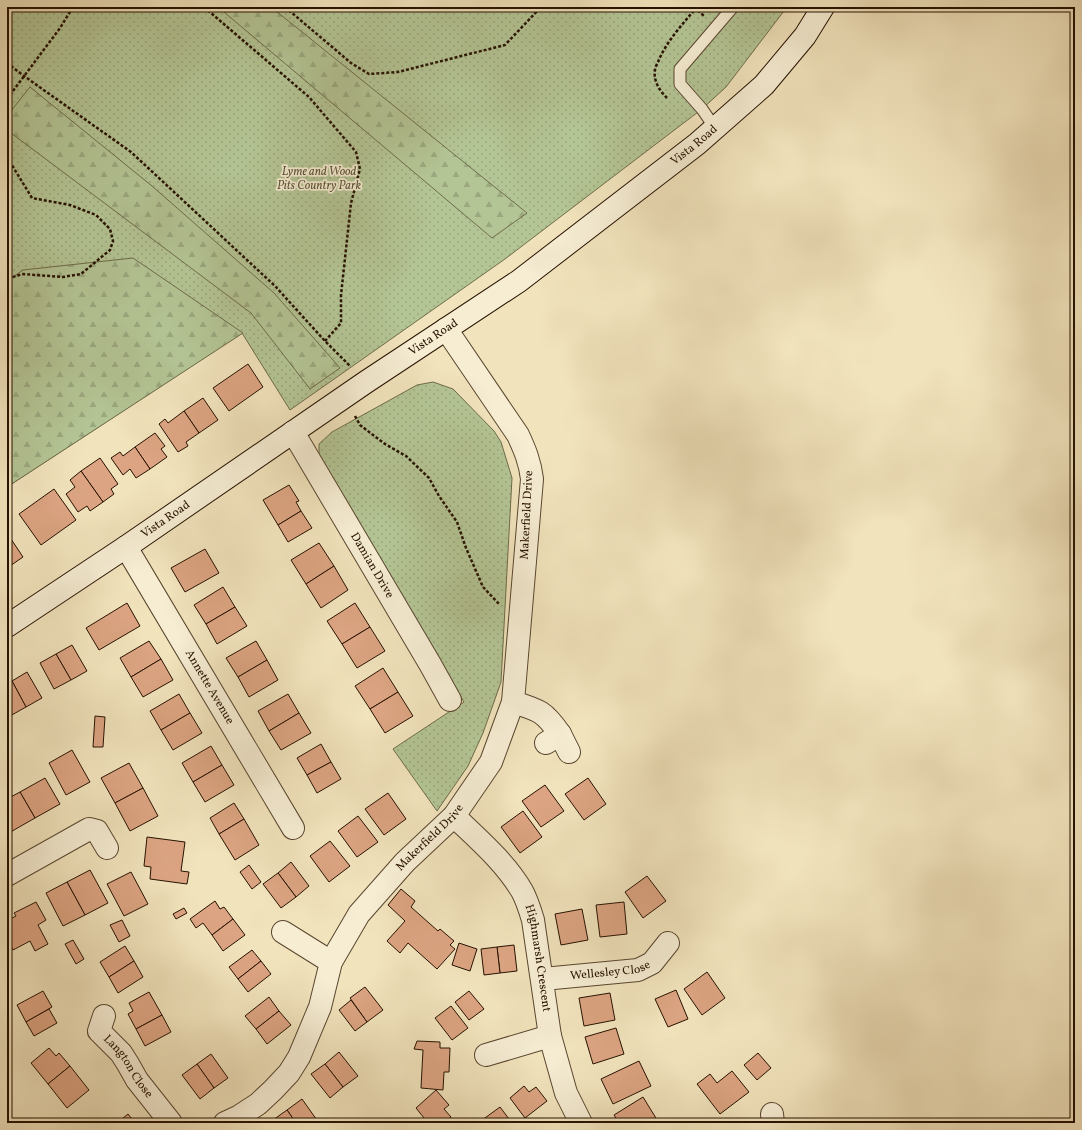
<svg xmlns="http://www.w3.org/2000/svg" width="1082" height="1130" font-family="Vollkorn,serif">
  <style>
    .grass { fill: url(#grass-dots); stroke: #6d6b4a }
    .forest { fill: url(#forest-firs); stroke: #6d6b4a }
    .building { fill: #dca482; stroke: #261100 }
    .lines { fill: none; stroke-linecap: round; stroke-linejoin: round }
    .lane-casing { stroke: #59462f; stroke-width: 13 }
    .street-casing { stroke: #59462f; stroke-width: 24 }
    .secondary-casing { stroke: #261100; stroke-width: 24 }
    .path { stroke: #261100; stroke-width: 2.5; stroke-dasharray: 3 2; stroke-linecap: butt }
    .lane { stroke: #f6edd3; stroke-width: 11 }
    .street { stroke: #f6edd3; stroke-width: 22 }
    .secondary { stroke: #f6edd3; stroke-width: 22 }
    .labels { text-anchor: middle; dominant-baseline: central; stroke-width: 3.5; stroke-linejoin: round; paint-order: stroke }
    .street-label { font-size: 12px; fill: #261100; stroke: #f6edd3 }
    .park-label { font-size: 12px; font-style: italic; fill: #585034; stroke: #f6edd3 }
  </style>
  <defs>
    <pattern id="grass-dots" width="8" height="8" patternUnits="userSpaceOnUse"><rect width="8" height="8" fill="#b4c595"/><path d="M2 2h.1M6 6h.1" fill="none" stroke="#9ba87f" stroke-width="1.8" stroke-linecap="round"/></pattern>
    <pattern id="forest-firs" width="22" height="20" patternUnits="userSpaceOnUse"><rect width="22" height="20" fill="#b4c595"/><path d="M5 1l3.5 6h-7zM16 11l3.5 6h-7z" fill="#9ba87f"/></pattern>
  </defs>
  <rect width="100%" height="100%" fill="#f1e3bc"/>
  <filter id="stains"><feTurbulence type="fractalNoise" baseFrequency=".005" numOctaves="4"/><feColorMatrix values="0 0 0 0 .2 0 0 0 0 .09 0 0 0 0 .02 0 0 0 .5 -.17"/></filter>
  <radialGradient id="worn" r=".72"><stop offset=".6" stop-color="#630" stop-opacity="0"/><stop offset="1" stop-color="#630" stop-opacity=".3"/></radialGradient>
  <g class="grass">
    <polygon points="7,7 787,7 726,87 702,109 505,259 290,410 242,333 7,487"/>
    <polygon points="433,382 453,389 494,431 501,442 512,478 501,682 483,733 468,766 437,811 393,749 464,702 319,457 319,444 332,432 417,385"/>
  </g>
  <g class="forest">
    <polygon points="218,7 271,7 527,213 492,238"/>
    <polygon points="30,87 152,186 274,293 340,368 310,389 251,313 7,130 7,116"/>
    <polygon points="133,258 243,333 7,487 7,281 23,270"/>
  </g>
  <g class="building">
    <polygon points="248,364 263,387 229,411 213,388"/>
    <polygon points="203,398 218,420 199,433 184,411"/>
    <polygon points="184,411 199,433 186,442 188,446 178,452 159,424 165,419 168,423"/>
    <polygon points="155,433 165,446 161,449 167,457 150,469 135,447"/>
    <polygon points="135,447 150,469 136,478 130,469 123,475 111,458 120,452 123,456"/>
    <polygon points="100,458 118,484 111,489 114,494 103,502 81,471"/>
    <polygon points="81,471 103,502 90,511 87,506 78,512 66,494 75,487 70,480"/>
    <polygon points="289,485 299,501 296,502 301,511 278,525 263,500"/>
    <polygon points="54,489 76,520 41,545 19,514"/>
    <polygon points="301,511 312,528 288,542 278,525"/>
    <polygon points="9,536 23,557 7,568 7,537"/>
    <polygon points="319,543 334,566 306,584 291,560"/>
    <polygon points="205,549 219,573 185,592 171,568"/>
    <polygon points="334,566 348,590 321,608 306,584"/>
    <polygon points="223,587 235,607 206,624 194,605"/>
    <polygon points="127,603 140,626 99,650 86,628"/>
    <polygon points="355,603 370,627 342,644 327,621"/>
    <polygon points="235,607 247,626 217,644 206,624"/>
    <polygon points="370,627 385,651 357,668 342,644"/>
    <polygon points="149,641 161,659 131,677 120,658"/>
    <polygon points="256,641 267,660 238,677 226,658"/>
    <polygon points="72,645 87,671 71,680 56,654"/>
    <polygon points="56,654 71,680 54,689 40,663"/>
    <polygon points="161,659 173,680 143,697 131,677"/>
    <polygon points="267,660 278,680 249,697 238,677"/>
    <polygon points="383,668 398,692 370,709 355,686"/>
    <polygon points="27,672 42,698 26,707 12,681"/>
    <polygon points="12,681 26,707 10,716 7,712 7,684"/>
    <polygon points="398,692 413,716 385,733 370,709"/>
    <polygon points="179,694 190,713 161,730 150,711"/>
    <polygon points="288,694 299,713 269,731 258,711"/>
    <polygon points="190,713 202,733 173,750 161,730"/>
    <polygon points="299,713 311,733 281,750 269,731"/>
    <polygon points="95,716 105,717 103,747 93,747"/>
    <polygon points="321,744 331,762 307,775 297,758"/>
    <polygon points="211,746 222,765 193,782 182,763"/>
    <polygon points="72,750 90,782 66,795 49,763"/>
    <polygon points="331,762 341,779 317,793 307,775"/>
    <polygon points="129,763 143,788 115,803 101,778"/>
    <polygon points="222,765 234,785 205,802 193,782"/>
    <polygon points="45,778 60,804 35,818 20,792"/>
    <polygon points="588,778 606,804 584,820 565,794"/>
    <polygon points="545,785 564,811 541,827 522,801"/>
    <polygon points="143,788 158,816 130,831 115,803"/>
    <polygon points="20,792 35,818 7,834 7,799"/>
    <polygon points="388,793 406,819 384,835 365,809"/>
    <polygon points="234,803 244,819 219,834 210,818"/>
    <polygon points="523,811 542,837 520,853 501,827"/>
    <polygon points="358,816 378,842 357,857 338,831"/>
    <polygon points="244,819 259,845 235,860 219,834"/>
    <polygon points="147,837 185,842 181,871 189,872 187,884 150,879 151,867 144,866"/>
    <polygon points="330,841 350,866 329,882 310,856"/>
    <polygon points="291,862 309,886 296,897 278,873"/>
    <polygon points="249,865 261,882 252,889 240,872"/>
    <polygon points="90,870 108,903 85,915 67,882"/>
    <polygon points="131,872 148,904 124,916 107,884"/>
    <polygon points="278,873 296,897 281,908 263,884"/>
    <polygon points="647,876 666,901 643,918 625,892"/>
    <polygon points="67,882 85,915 63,926 46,893"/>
    <polygon points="401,889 415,901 411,907 438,931 440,929 454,941 450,945 455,949 437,969 408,943 400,953 387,941 405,921 388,905"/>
    <polygon points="215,901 220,909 224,907 233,919 212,935 203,923 196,928 190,919"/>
    <polygon points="36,902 46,920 38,925 48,944 35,951 30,941 13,950 7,939 7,921 16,916 14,913"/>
    <polygon points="624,902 627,934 600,937 596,905"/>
    <polygon points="184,908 187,913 176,919 173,914"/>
    <polygon points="582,909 588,940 561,945 555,914"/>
    <polygon points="233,919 245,935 223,951 212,935"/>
    <polygon points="122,920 130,936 119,942 110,925"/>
    <polygon points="73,940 84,959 76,964 65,944"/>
    <polygon points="459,943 477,949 470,971 452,965"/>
    <polygon points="514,945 517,971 500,973 497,947"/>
    <polygon points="125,946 134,961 109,977 100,962"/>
    <polygon points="497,947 500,973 484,975 481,949"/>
    <polygon points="252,950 261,961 238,979 229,967"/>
    <polygon points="7,954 12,962 7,964"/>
    <polygon points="134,961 143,977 118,993 109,977"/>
    <polygon points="261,961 271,974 248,992 238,979"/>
    <polygon points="707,972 725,998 702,1015 684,989"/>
    <polygon points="365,987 383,1010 367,1022 350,998"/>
    <polygon points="676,990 688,1019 668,1027 655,999"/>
    <polygon points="43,991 52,1007 26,1022 17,1005"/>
    <polygon points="469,991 484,1009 469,1020 455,1002"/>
    <polygon points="149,992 162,1015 136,1029 128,1014 133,1011 129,1003"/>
    <polygon points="610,993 615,1020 584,1026 579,998"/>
    <polygon points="269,997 279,1011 256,1029 245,1016"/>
    <polygon points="351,1000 367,1022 355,1031 339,1010"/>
    <polygon points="451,1006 468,1028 452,1040 435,1018"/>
    <polygon points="49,1009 57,1023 34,1036 26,1022"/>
    <polygon points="279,1011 291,1025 267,1044 256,1029"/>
    <polygon points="162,1015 171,1032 145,1046 136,1029"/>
    <polygon points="616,1028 624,1054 593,1064 585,1037"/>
    <polygon points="417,1041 440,1042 440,1048 450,1048 449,1072 444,1072 443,1090 421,1088 423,1050 414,1049"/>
    <polygon points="49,1048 56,1056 59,1053 70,1066 48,1084 31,1063"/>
    <polygon points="339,1052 358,1076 343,1087 325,1064"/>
    <polygon points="758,1053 771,1068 757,1080 744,1065"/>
    <polygon points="211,1054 228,1078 214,1088 197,1064"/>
    <polygon points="639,1061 651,1086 613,1104 601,1079"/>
    <polygon points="197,1064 214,1088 200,1099 182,1075"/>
    <polygon points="325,1064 343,1087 330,1098 311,1074"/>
    <polygon points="70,1066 89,1090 67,1108 48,1084"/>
    <polygon points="732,1071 749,1092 720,1114 697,1084 710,1074 717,1083"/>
    <polygon points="524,1086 529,1092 536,1087 547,1101 525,1118 510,1098"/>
    <polygon points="436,1090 449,1105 444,1109 451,1117 444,1123 428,1123 416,1108"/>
    <polygon points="643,1097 659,1123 619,1123 614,1115"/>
    <polygon points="302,1099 319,1123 296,1123 287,1110"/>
    <polygon points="500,1107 512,1123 478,1123"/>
    <polygon points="287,1110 296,1123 275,1123 273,1120"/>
    <polygon points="128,1114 135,1123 117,1123"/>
  </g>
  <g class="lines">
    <g class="lane-casing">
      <polyline id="lane" points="715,128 702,109 680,84 680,69 733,7"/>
    </g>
    <g class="street-casing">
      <g id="street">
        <path id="s1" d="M293 432 430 664 450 700"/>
        <path id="s2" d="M126 547 293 828"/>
        <path d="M513 702C539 710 544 711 560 734"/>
        <polyline points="546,743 560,734 569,752"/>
        <path id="s3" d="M454 816C478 839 505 862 522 891 527 900 530 910 533 920L550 1036 566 1093 581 1123"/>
        <polyline points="7,875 89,829 97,831 107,848"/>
        <path id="s4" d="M331 962 359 914 405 862 454 816 491 762 513 702 532 479C530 462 525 450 518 435L446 329"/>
        <path id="s5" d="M543 979 638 970 652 963 668 943"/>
        <path id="s6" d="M104 1016 99 1031 121 1053 128 1064 137 1080 171 1123"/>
        <polyline points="486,1055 550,1036"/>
        <polyline points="772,1114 773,1123"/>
        <polyline points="225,1123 238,1117 258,1104 273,1090 289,1073 299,1057 320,1007 331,962 283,932"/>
      </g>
    </g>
    <g class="secondary-casing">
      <g id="secondary">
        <path id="s7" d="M7 626 126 547 366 382 519 281 697 144 764 85 805 36 823 7"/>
      </g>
    </g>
    <g class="path">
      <polyline points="204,7 309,97 356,152 360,169 351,203 341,295 341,323 325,341"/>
      <polyline points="285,7 351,63 369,74 398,72 505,45 541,7"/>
      <polyline points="694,7 704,16"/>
      <polyline points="7,63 24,76 131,152 275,286 325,341 350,366"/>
      <path d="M667 98C660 91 653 81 655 70 655 67 657 64 658 62 666 42 682 25 695 9"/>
      <polyline points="7,99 60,28 73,7"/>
      <polyline points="7,157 32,198 70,205 96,215 110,229 113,241 110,250 81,274 63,277 22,274 7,279"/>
      <polyline points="355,416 360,425 385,444 406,456 429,478 439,496 457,522 466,548 483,587 499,604"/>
    </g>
    <use href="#lane" class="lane"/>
    <use href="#street" class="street"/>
    <use href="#secondary" class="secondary"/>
  </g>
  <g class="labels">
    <g class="street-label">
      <text stroke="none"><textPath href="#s7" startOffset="839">Vista Road</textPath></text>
      <text stroke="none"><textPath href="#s7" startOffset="515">Vista Road</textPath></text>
      <text transform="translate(527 515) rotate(-87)">Makerfield Drive</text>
      <text stroke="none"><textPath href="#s7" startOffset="191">Vista Road</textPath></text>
      <text stroke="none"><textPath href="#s1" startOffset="155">Damian Drive</textPath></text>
      <text stroke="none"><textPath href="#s2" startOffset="163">Annette Avenue</textPath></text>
      <text stroke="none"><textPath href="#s4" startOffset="160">Makerfield Drive</textPath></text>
      <text stroke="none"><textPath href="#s3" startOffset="171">Highmarsh Crescent</textPath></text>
      <text stroke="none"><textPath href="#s5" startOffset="68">Wellesley Close</textPath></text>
      <text stroke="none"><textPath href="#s6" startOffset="62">Langton Close</textPath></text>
    </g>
    <g class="park-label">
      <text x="319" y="172">Lyme and Wood<tspan x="319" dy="14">Pits Country Park</tspan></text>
    </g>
  </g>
  <rect width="1082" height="1130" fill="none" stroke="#f1e3bc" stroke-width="24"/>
  <rect x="8" y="8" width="1066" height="1114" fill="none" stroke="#261100" stroke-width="2"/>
  <rect x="12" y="12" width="1058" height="1106" fill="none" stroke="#261100"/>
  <rect width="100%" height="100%" filter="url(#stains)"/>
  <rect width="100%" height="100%" fill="url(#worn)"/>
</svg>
